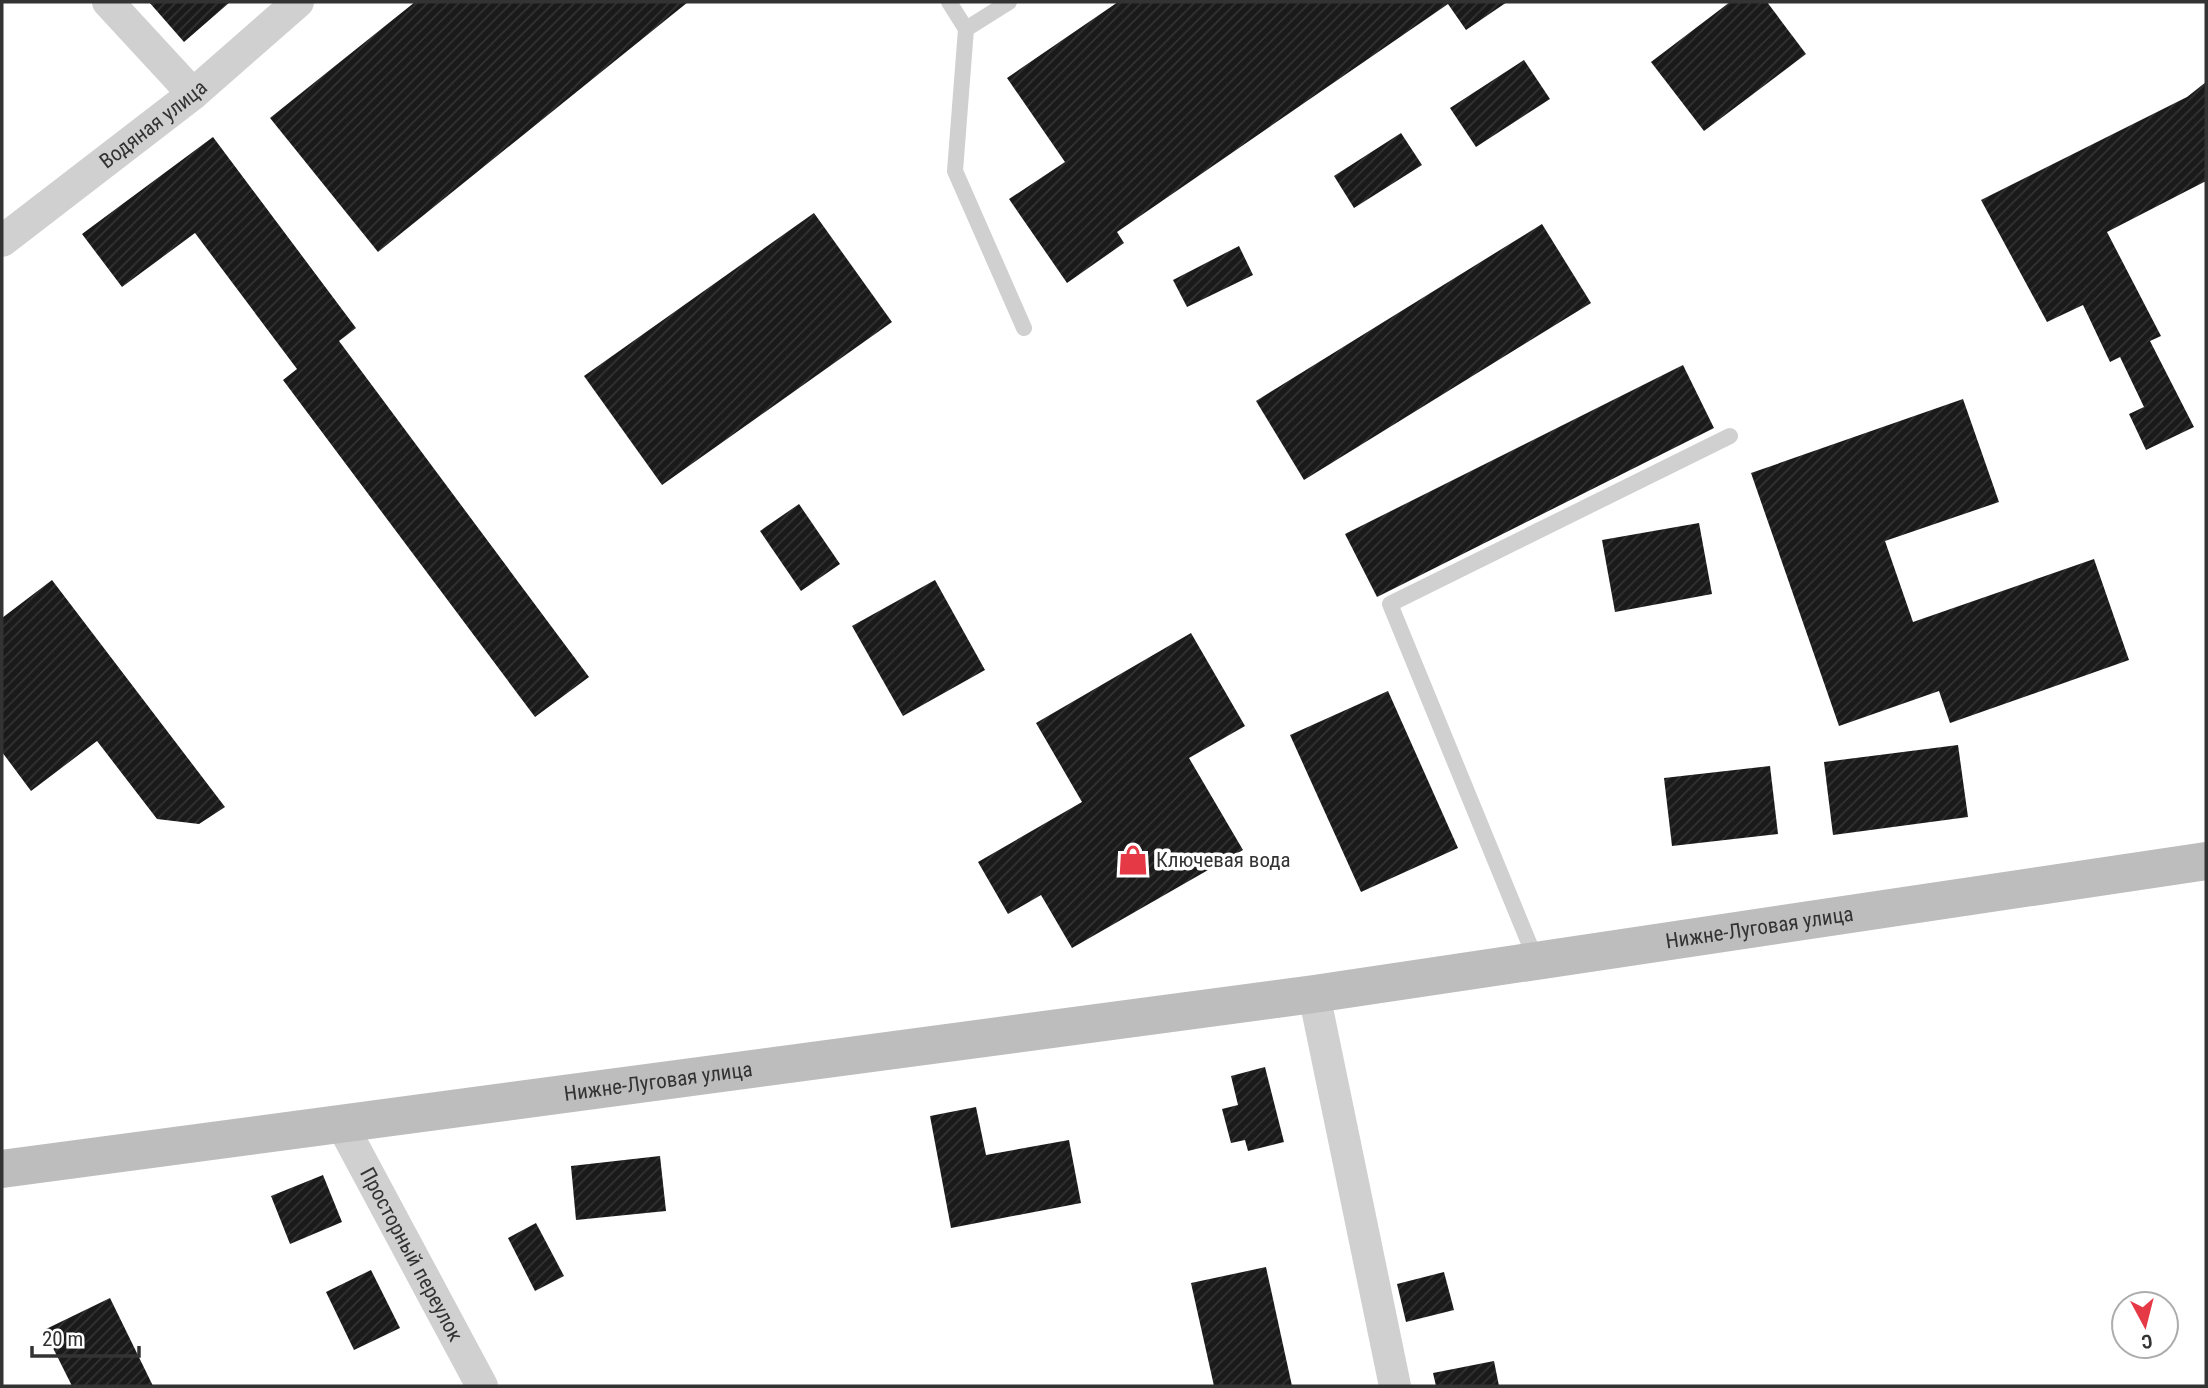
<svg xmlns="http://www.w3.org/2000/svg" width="2208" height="1388" font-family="'Roboto Condensed',sans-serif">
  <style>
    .building { fill: url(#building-hatch) }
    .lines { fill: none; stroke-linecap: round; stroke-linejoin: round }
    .lane { stroke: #d0d0d0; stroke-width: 16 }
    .street { stroke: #d0d0d0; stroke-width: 32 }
    .secondary { stroke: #bdbdbd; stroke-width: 38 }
    .labels { text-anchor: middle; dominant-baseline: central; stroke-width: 7; stroke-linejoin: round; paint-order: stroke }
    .street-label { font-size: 21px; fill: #333; stroke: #fff }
    .poi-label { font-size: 21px; fill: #333; stroke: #fff; text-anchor: start }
  </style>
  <defs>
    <pattern id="building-hatch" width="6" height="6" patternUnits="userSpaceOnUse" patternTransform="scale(1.75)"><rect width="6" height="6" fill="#1a1a1a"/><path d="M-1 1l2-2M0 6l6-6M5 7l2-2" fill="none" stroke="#333"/></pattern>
  </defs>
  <rect width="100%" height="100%" fill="#fff"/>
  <g class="building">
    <polygon points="149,2 230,2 184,42"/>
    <polygon points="415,2 688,2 378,252 270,118"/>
    <polygon points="1118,2 1507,2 1466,30 1448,4 1117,232 1124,243 1067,283 1009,199 1065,162 1007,78"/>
    <polygon points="1730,2 1767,2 1806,54 1704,131 1651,62"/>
    <polygon points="1524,60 1550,99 1476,147 1450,108"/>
    <polygon points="2206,82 2206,181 2107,232 2161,336 2150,341 2194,427 2146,450 2129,414 2144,407 2120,357 2110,362 2083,305 2047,322 1981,200 2187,97"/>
    <polygon points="1401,133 1422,165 1354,208 1334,176"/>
    <polygon points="213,137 356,328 339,341 589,677 535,717 283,380 297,369 195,233 122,287 82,234"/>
    <polygon points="814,213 892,322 662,485 584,376"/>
    <polygon points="1542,224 1591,303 1304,480 1256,401"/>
    <polygon points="1239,246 1253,275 1187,307 1173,280"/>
    <polygon points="1683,365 1714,428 1377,597 1345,534"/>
    <polygon points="1963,399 1999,502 1885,541 1913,622 2094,559 2129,660 1950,723 1939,691 1839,726 1751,473"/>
    <polygon points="799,504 840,564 801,591 760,531"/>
    <polygon points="1699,523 1712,594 1615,612 1602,540"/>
    <polygon points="52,580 225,807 199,824 157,819 97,741 31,791 2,752 2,618"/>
    <polygon points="935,580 985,670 903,716 852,626"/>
    <polygon points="1191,633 1245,726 1189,758 1243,850 1072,948 1041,895 1008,914 978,862 1082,802 1036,723"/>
    <polygon points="1388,691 1458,848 1361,892 1290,735"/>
    <polygon points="1958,745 1968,817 1833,835 1824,762"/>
    <polygon points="1770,766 1778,834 1672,846 1664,778"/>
    <polygon points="1265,1067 1284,1142 1248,1151 1245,1140 1231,1143 1222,1109 1238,1105 1231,1076"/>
    <polygon points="976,1107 986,1155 1069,1140 1081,1203 951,1228 930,1116"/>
    <polygon points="660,1156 666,1211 576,1220 571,1166"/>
    <polygon points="323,1175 342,1222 290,1244 271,1196"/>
    <polygon points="536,1223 564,1276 535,1291 508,1238"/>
    <polygon points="1266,1267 1292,1386 1214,1386 1191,1283"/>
    <polygon points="371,1270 400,1328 354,1350 326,1292"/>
    <polygon points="1444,1272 1454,1310 1406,1322 1397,1284"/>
    <polygon points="110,1298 153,1386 72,1386 44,1330"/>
    <polygon points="1494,1361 1499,1386 1436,1386 1433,1373"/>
  </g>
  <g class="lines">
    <g class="lane">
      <polyline points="949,2 966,29 1009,2"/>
      <polyline points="966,29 955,171 1024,328"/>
      <polyline points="1536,960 1390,604 1730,436"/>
    </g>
    <g class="street">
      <polyline points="108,2 193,94"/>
      <path id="s1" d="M2 241 193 94 298 2"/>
      <polyline points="1314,994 1395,1386"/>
      <path id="s2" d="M341 1123 482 1386"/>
    </g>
    <path class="secondary" id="s3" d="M2 1169 1314 994 2206 861"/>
  </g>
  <defs>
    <g id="shop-bare" transform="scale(2.415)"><path d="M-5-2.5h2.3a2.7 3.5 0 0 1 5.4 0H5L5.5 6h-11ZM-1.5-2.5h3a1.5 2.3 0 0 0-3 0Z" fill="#e63946" stroke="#fff" stroke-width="2.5" paint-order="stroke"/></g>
  </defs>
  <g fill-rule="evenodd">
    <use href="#shop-bare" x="1133" y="860"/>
  </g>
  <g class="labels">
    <g class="street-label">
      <text stroke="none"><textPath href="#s1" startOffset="191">Водяная улица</textPath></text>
      <text stroke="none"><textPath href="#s3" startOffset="1774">Нижне-Луговая улица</textPath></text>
      <text stroke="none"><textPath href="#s3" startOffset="662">Нижне-Луговая улица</textPath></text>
      <text stroke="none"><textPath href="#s2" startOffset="149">Просторный переулок</textPath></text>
    </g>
    <g class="poi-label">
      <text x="1156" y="860">Ключевая вода</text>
    </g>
  </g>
  <rect width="2208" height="1388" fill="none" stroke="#333333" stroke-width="7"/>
  <g transform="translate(2145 1325) rotate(173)"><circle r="33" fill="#ffffff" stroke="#adadad" stroke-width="2"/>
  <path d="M0-5L12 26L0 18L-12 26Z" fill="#e63946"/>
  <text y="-10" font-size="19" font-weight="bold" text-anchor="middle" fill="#333333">С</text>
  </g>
  <path d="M32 1346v10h107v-10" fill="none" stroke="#333333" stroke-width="3.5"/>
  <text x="42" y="1346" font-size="21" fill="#333333" stroke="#ffffff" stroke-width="5" paint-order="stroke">20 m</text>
</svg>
